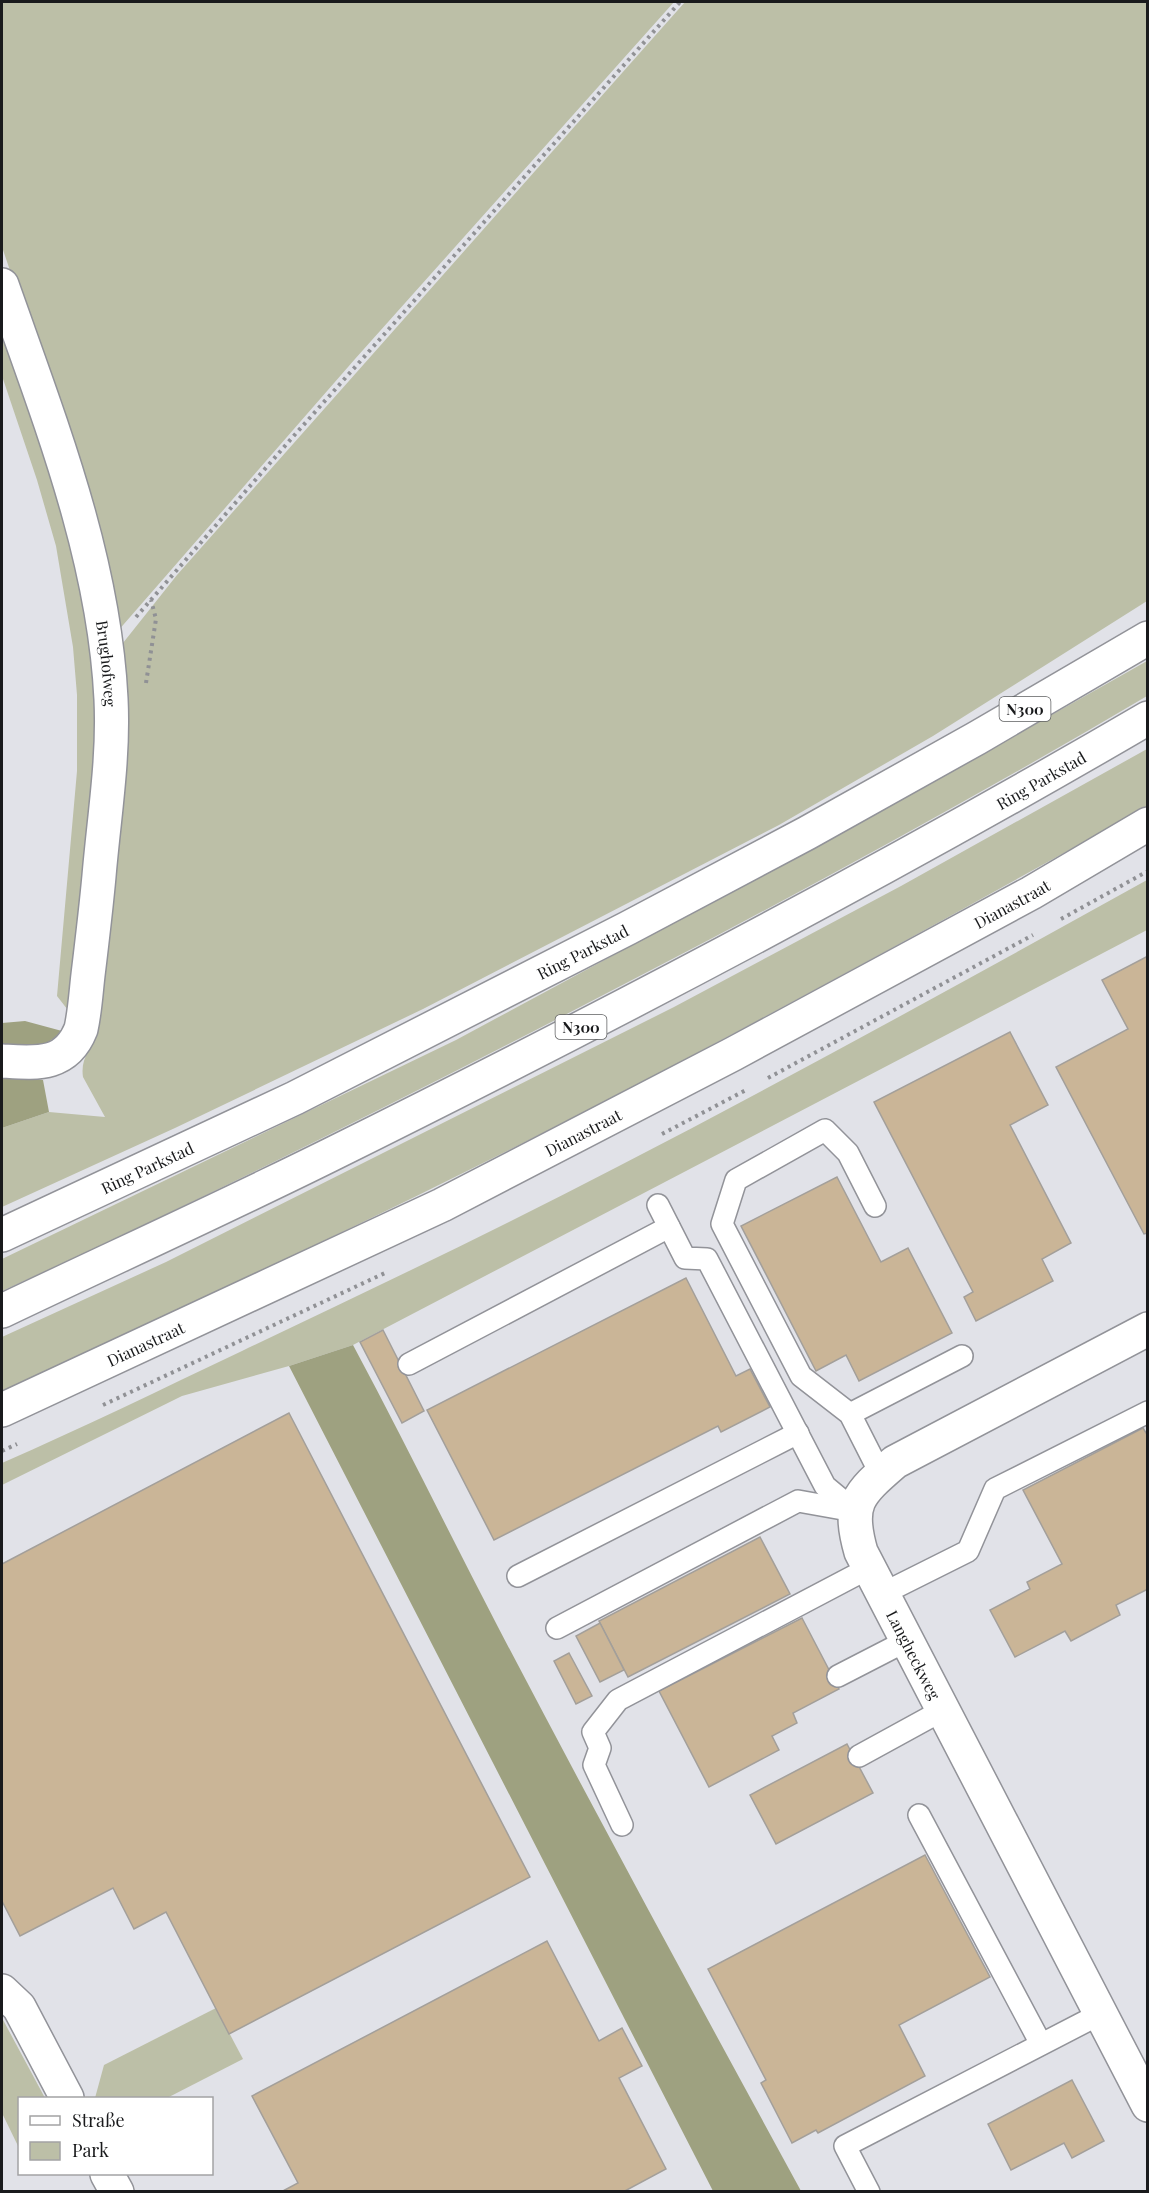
<svg xmlns="http://www.w3.org/2000/svg" width="1149" height="2193" font-family="'Playfair Display',serif">
  <style>
    .green { fill: #bcbfa7 }
    .forest { fill: #9ea180 }
    .building { fill: #cab597; stroke: #a39f9a; stroke-width: 1.5 }
    .lines { fill: none; stroke-linecap: round; stroke-linejoin: round }
    .service-casing { stroke: #929399; stroke-width: 24 }
    .minor-casing { stroke: #929399; stroke-width: 36 }
    .trunk-casing { stroke: #929399; stroke-width: 36 }
    .path { stroke: #909195; stroke-width: 4; stroke-dasharray: 3 4.5; stroke-linecap: butt }
    .service { stroke: #fff; stroke-width: 21 }
    .minor { stroke: #fff; stroke-width: 33 }
    .trunk { stroke: #fff; stroke-width: 33 }
    .labels { text-anchor: middle; dominant-baseline: central; stroke-width: 4.5; stroke-linejoin: round; paint-order: stroke }
    .shield { fill: #fff; stroke: #5e5f60; stroke-width: 1.5 }
    .shield-label { font-size: 15px; font-weight: bold; fill: #191a1c }
    .street-label { font-size: 16px; fill: #191a1c; stroke: #fff }
  </style>
  <rect width="100%" height="100%" fill="#e1e2e8"/>
  <g class="green">
    <polygon points="2,2 674,2 355,359 117,632 81,479 2,247"/>
    <path d="M685 2H1147V601L933 736 779 825 423 1009 175 1128 2 1207V1128L49 1112 105 1117 83 1077C80 1057 92 1050 96 1033L119 648 177 575 239 505Z"/>
    <polygon points="2,324 36,424 79,565 99,714 71,1014 57,996 77,771 77,695 73,647 56,546 37,480 2,376"/>
    <path d="M1147 661V696C956 809 759 915 561 1017 377 1112 191 1205 2 1291V1259L456 1040 903 799Z"/>
    <path d="M1147 749V807C923 931 699 1056 469 1170 315 1247 158 1319 2 1391V1337L166 1262 674 1007 901 886Z"/>
    <path d="M1147 880V930L353 1345 289 1366 182 1396 2 1485V1463C82 1428 162 1389 242 1351 368 1291 494 1231 619 1166 797 1074 972 977 1147 880Z"/>
    <polygon points="216,2008 243,2059 167,2098 95,2098 104,2065"/>
    <polygon points="2,2018 45,2098 20,2098 19,2148 2,2113"/>
  </g>
  <g class="forest">
    <path d="M25 1021 62 1031C42 1051 28 1048 2 1048V1023Z"/>
    <polygon points="2,1073 43,1080 49,1112 2,1128"/>
    <path d="M353 1345C403 1438 449 1533 498 1627 597 1816 699 2004 801 2191H713L289 1366Z"/>
  </g>
  <g class="building">
    <polygon points="1148,956 1148,1233 1144,1234 1056,1067 1128,1029 1102,980"/>
    <polygon points="1010,1032 1048,1105 1010,1125 1071,1243 1042,1259 1053,1281 976,1321 964,1297 973,1292 874,1102"/>
    <polygon points="837,1177 881,1262 908,1248 952,1333 859,1381 846,1355 816,1371 741,1226"/>
    <polygon points="686,1278 736,1376 750,1369 770,1407 721,1432 718,1426 494,1540 427,1410"/>
    <polygon points="383,1330 424,1411 402,1423 360,1342"/>
    <polygon points="289,1413 530,1877 229,2034 166,1912 134,1929 113,1888 20,1936 2,1901 2,1564"/>
    <polygon points="1143,1428 1148,1436 1148,1589 1116,1605 1120,1615 1071,1641 1065,1631 1015,1657 990,1610 1030,1589 1027,1582 1062,1564 1023,1490"/>
    <polygon points="760,1537 790,1594 628,1677 599,1621"/>
    <polygon points="802,1618 839,1689 793,1713 797,1723 772,1736 779,1750 709,1787 659,1691"/>
    <polygon points="600,1623 624,1670 600,1682 576,1636"/>
    <polygon points="569,1653 592,1696 576,1704 554,1661"/>
    <polygon points="847,1744 873,1793 776,1844 750,1795"/>
    <polygon points="925,1855 990,1977 899,2025 925,2076 818,2133 816,2130 792,2143 761,2083 766,2080 708,1969"/>
    <polygon points="547,1941 599,2041 622,2028 642,2066 619,2078 666,2169 623,2192 281,2192 298,2183 252,2096"/>
    <polygon points="1072,2080 1104,2141 1072,2158 1064,2143 1011,2170 988,2124"/>
  </g>
  <g class="lines">
    <g class="service-casing">
      <g id="service">
        <polyline points="658,1205 685,1258 707,1259 825,1486 855,1511"/>
        <polyline points="875,1206 848,1153 825,1130 736,1180 722,1224 801,1376 850,1414 881,1475"/>
        <polyline points="409,1364 669,1227"/>
        <polyline points="850,1414 962,1356"/>
        <polyline points="518,1576 798,1433"/>
        <polyline points="882,1594 968,1551 995,1489 1148,1412"/>
        <polyline points="557,1628 798,1501 854,1511"/>
        <polyline points="838,1676 906,1641"/>
        <polyline points="859,1756 943,1710"/>
        <polyline points="919,1815 1041,2044"/>
        <polyline points="622,1825 594,1765 600,1748 593,1732 618,1700 869,1568"/>
        <polyline points="869,2192 845,2146 1100,2014"/>
      </g>
    </g>
    <g class="minor-casing">
      <g id="minor">
        <path id="s1" d="M2 285C49 419 104 556 111 699 114 758 104 817 99 876 96 909 92 942 88 975 86 992 85 1011 81 1029 66 1067 36 1063 2 1061"/>
        <path id="s2" d="M1148 1329 895 1462C858 1494 847 1503 861 1552L1148 2105"/>
        <path id="s3" d="M2 1410 442 1205 733 1054 1031 893 1148 824"/>
        <polyline points="2,1991 19,2007 67,2098"/>
        <polyline points="107,2174 117,2192"/>
      </g>
    </g>
    <g class="trunk-casing">
      <g id="trunk">
        <path id="s4" d="M2 1235 295 1098 628 928 807 833 977 738 1148 638"/>
        <path id="s5" d="M2 1311C111 1259 221 1209 330 1155 606 1018 881 874 1148 718"/>
      </g>
    </g>
    <g class="path">
      <polyline points="136,617 291,439 680,2"/>
      <polyline points="146,683 156,619 151,600"/>
      <polyline points="1061,919 1148,871"/>
      <polyline points="768,1078 1033,935"/>
      <polyline points="662,1134 748,1089"/>
      <polyline points="103,1405 387,1272"/>
      <polyline points="2,1451 17,1444"/>
    </g>
    <use href="#service" class="service"/>
    <use href="#minor" class="minor"/>
    <use href="#trunk" class="trunk"/>
  </g>
  <g class="labels">
    <g class="shield">
      <rect x="999.5" y="697" width="51" height="24" rx="4.5"/>
      <rect x="555.5" y="1015" width="51" height="24" rx="4.5"/>
    </g>
    <g class="shield-label">
      <text x="1025" y="709">N300</text>
      <text x="581" y="1027">N300</text>
    </g>
    <g class="street-label">
      <text stroke="none"><textPath href="#s1" startOffset="394">Brughofweg</textPath></text>
      <text stroke="none"><textPath href="#s5" startOffset="1167">Ring Parkstad</textPath></text>
      <text stroke="none"><textPath href="#s3" startOffset="1130">Dianastraat</textPath></text>
      <text stroke="none"><textPath href="#s4" startOffset="646">Ring Parkstad</textPath></text>
      <text stroke="none"><textPath href="#s3" startOffset="644">Dianastraat</textPath></text>
      <text stroke="none"><textPath href="#s4" startOffset="160">Ring Parkstad</textPath></text>
      <text stroke="none"><textPath href="#s3" startOffset="158">Dianastraat</textPath></text>
      <text stroke="none"><textPath href="#s2" startOffset="507">Langheckweg</textPath></text>
    </g>
  </g>
  <rect width="1149" height="2193" fill="none" stroke="#191a1c" stroke-width="6"/>
  <rect x="18" y="2097" width="195" height="78" fill="#ffffff" stroke="#a3a3a4" stroke-width="1.5"/>
  <rect x="30" y="2116" width="30" height="9" fill="#ffffff" stroke="#a3a3a4" stroke-width="1.5"/>
  <text x="72" y="2127" font-size="18" fill="#191a1c">Straße</text>
  <rect x="30" y="2142" width="30" height="18" fill="#bcbfa7" stroke="#a3a3a4" stroke-width="1.5"/>
  <text x="72" y="2157" font-size="18" fill="#191a1c">Park</text>
</svg>
